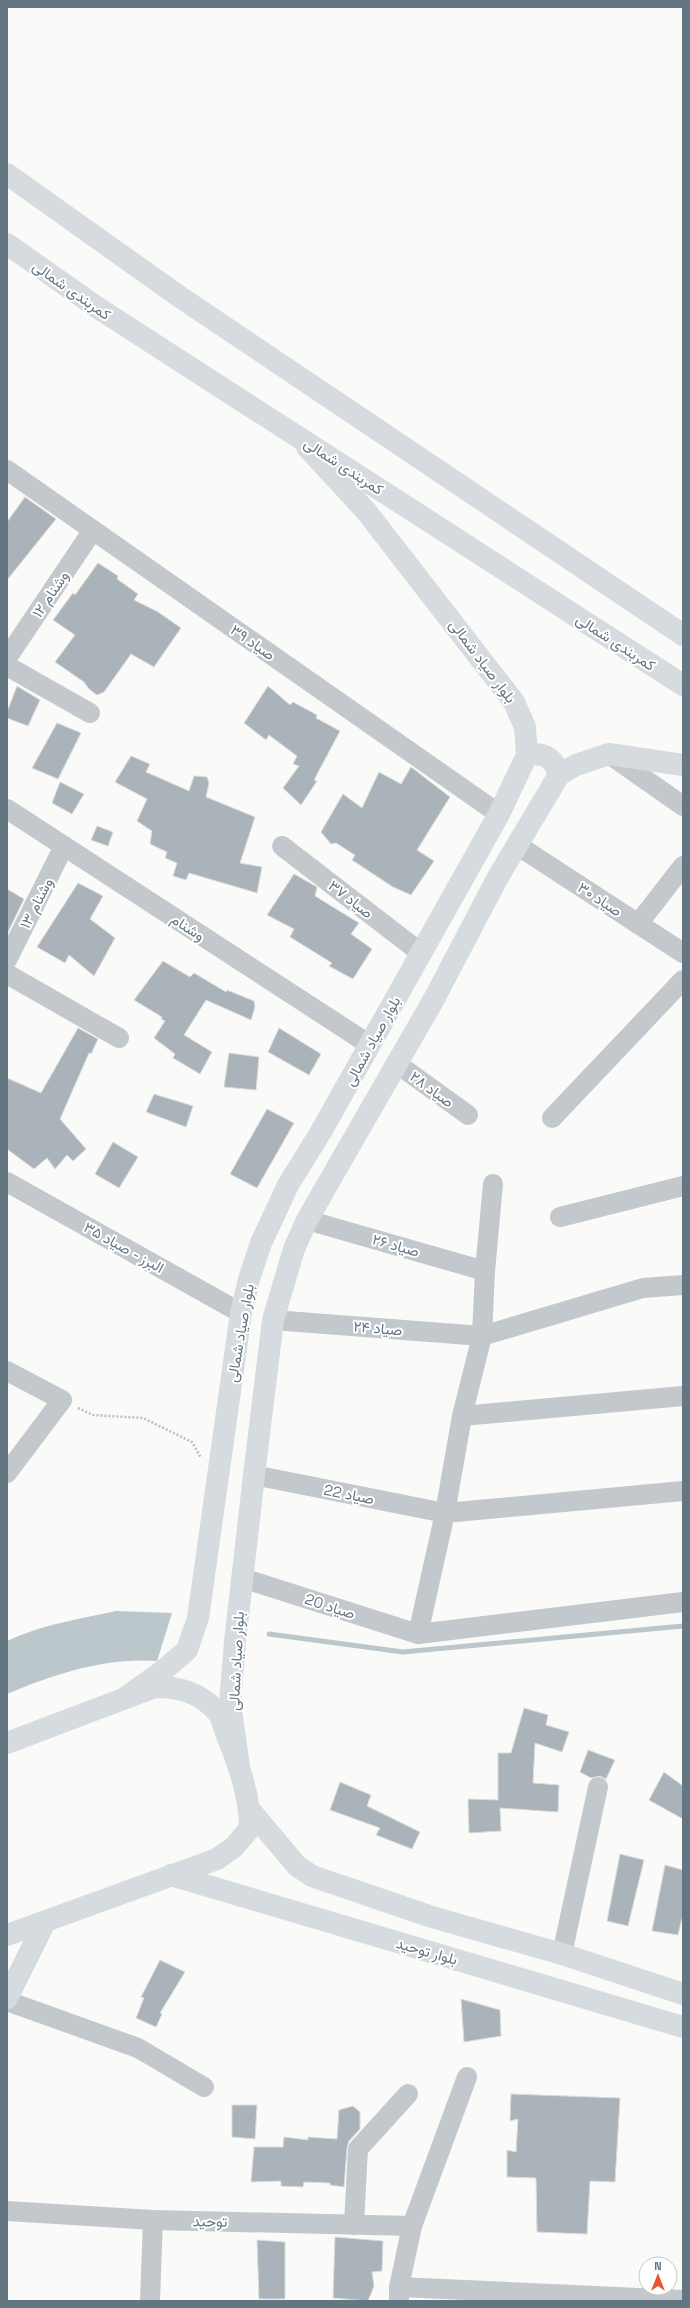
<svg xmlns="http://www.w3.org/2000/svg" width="690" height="2308" font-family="'Space Grotesk',Vazirmatn,sans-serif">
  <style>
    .water { fill: #bbc7cb }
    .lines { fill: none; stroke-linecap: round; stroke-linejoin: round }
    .stream { stroke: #bbc7cb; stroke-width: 5 }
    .building { fill: #aab3b9; stroke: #dcdcda }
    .path { stroke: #bbbfc2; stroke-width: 2.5; stroke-dasharray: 2 2; stroke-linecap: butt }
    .minor { stroke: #c3c8cc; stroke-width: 20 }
    .major { stroke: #d6dbdf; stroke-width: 22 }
    .highway { stroke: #d6dbdf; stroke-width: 22 }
    .labels { text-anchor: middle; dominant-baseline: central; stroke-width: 4; stroke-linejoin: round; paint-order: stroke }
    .street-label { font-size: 15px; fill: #657683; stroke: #fff }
  </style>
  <rect width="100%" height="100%" fill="#fafaf8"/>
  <path class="water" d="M116 1611 172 1613 157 1661C106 1657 54 1674 7 1694V1641C40 1625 80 1619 116 1611Z"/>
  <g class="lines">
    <polyline class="stream" points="269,1634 403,1652 683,1626"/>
  </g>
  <g class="building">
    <polygon points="25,497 56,519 7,580 7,522"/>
    <polygon points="98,563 118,576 117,579 138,594 134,600 158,612 181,628 154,667 131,654 104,692 97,695 89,689 84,682 55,662 75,635 53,620 73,593 75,595"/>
    <polygon points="17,686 40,700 28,726 7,718 7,712"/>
    <polygon points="268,686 290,705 293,702 317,715 316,718 340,731 314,780 317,781 301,805 283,788 299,766 293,764 297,756 269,735 266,740 244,723"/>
    <polygon points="57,723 81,733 58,779 32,768"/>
    <polygon points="131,756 150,764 146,772 189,791 194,776 207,777 209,783 206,797 255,817 240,863 262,867 257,893 189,873 186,880 173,876 177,863 165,858 167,852 150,844 152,831 137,821 147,799 115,782"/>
    <polygon points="411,767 450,797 417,850 434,861 411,895 393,887 352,860 355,855 336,843 331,844 321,832 343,794 362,808 379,772 401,784"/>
    <polygon points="60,782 84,794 72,814 52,803"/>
    <polygon points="97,826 113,832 108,846 91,840"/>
    <polygon points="294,874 317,887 315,896 359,923 351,934 372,949 353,979 329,966 332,963 290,937 294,929 267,915"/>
    <polygon points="78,883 103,896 90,919 115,938 94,976 69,955 65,963 37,947"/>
    <polygon points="7,889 24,899 7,934"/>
    <polygon points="163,961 190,977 194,973 226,992 227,990 254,1001 255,1007 251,1020 206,1000 184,1035 212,1052 200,1074 173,1058 175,1054 154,1038 165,1021 161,1019 162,1017 134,1000"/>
    <polygon points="78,1028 98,1039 91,1054 89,1053 60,1119 86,1149 73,1161 67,1155 55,1169 47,1158 34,1169 7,1149 7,1078 41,1093"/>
    <polygon points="279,1028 321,1054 309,1075 268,1052"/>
    <polygon points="229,1053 259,1057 256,1090 224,1087"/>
    <polygon points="154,1094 193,1106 186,1127 146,1112"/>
    <polygon points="267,1109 294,1123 257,1188 230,1174"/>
    <polygon points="113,1142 138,1157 119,1188 95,1174"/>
    <polygon points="524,1708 548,1715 546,1725 569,1732 562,1752 535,1743 533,1783 559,1785 558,1812 500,1808 501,1831 469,1833 468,1799 498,1800 498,1753 511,1753"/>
    <polygon points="588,1750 615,1760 606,1779 600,1776 591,1778 580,1772"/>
    <polygon points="664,1772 683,1786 683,1819 649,1800"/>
    <polygon points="340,1782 371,1795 367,1806 420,1832 412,1849 376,1835 380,1828 330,1810"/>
    <polygon points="620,1854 644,1860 628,1926 607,1921"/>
    <polygon points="665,1865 683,1870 683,1914 678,1935 652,1931"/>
    <polygon points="160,1960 185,1972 160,2013 162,2014 156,2027 136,2018 144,1998 141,1997"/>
    <polygon points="461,1999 500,2010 501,2036 464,2042"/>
    <polygon points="511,2094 620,2098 615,2182 590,2181 587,2234 537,2232 536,2178 507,2177 507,2150 516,2152 518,2119 510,2121"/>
    <polygon points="232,2105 257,2105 255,2139 232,2137"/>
    <polygon points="353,2106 360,2112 360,2129 349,2141 347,2148 344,2187 330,2185 330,2183 304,2182 303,2187 281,2186 281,2181 251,2182 254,2147 283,2147 284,2137 308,2140 308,2137 337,2139 339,2110"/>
    <polygon points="335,2237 383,2241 382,2271 372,2272 374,2286 368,2301 333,2298"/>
    <polygon points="257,2240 285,2242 285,2299 259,2299"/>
  </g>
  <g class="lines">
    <polyline class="path" points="78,1408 93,1415 143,1418 192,1442 201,1458"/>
    <g class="minor">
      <polyline points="7,470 499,814"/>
      <polyline points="7,658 93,530"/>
      <polyline points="7,666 90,713"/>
      <polyline points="609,754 683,806"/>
      <polyline points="7,809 370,1045"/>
      <polyline points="517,845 683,953"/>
      <polyline points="282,846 421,953"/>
      <polyline points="638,924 683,866"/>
      <polyline points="7,960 64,846"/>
      <polyline points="7,974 119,1038"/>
      <polyline points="396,1063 468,1115"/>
      <polyline points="552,1118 683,980"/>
      <polyline points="7,1182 241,1313"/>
      <polyline points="560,1217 683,1186"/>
      <polyline points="307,1220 485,1271"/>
      <polyline points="273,1320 482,1336 643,1288 683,1285"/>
      <polyline points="7,1371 62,1400 7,1473"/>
      <polyline points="462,1416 683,1396"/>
      <polyline points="254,1475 445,1513 683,1491"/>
      <polyline points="242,1578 418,1634 683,1602"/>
      <polyline points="418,1634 445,1513 462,1416 482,1336 485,1271 493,1184"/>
      <polyline points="562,1954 598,1787"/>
      <polyline points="7,2001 138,2048 204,2087"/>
      <polyline points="7,2211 153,2220 412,2226"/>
      <polyline points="354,2225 358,2149 408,2094"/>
      <polyline points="399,2287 683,2300"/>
      <polyline points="150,2301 153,2220"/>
      <polyline points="399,2301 399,2287 412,2226 467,2077"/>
    </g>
    <g class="major">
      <path d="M527 755C544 752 554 758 559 775"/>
      <polyline points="125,1698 164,1670 187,1650 198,1618 241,1313 249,1279 261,1243 288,1185 322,1130 499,814 527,755 525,727 514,702 366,511 307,447"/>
      <path d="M7 1743 155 1687C181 1687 201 1693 218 1713 222 1718 224 1727 226 1733 238 1763 250 1795 250 1828L234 1847 217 1859 7 1935"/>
      <polyline points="239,1766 230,1703 235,1642 254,1475 273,1320 294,1249 307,1220 434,999 498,877 559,775 576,765 609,754 683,765"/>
      <polyline points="250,1810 297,1866 312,1876 432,1917 562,1954 683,1994"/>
      <polyline points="171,1875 683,2027"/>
      <polyline points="7,1998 45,1922"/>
    </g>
    <g class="highway">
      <polyline points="7,174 180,297 683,635"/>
      <polyline points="7,244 98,308 683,685"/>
    </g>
  </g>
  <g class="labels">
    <g class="street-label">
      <text transform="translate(72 290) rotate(35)">کمربندی شمالی</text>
      <text transform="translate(344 466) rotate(33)">کمربندی شمالی</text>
      <text transform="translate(50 594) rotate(-56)">وشنام ۱۲</text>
      <text transform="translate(253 642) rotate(35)">صیاد ۳۹</text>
      <text transform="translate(616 642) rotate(33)">کمربندی شمالی</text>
      <text transform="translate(483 661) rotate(53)">بلوار صیاد شمالی</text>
      <text transform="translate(351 899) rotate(38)">صیاد ۳۷</text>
      <text transform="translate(600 899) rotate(33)">صیاد ۳۰</text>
      <text transform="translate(36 903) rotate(-63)">وشنام ۱۳</text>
      <text transform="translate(188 927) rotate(33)">وشنام</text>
      <text transform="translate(372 1041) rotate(-61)">بلوار صیاد شمالی</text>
      <text transform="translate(432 1089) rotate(36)">صیاد ۲۸</text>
      <text transform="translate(396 1245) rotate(16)">صیاد ۲۶</text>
      <text transform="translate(124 1247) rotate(29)">البرز - صیاد ۳۵</text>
      <text transform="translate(378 1328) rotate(5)">صیاد ۲۴</text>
      <text transform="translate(240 1333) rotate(-80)">بلوار صیاد شمالی</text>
      <text transform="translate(349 1494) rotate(11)">صیاد 22</text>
      <text transform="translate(330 1606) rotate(18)">صیاد 20</text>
      <text transform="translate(236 1661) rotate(-87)">بلوار صیاد شمالی</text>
      <text transform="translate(427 1951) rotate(16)">بلوار توحید</text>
      <text transform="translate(210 2221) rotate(1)">توحید</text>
    </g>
  </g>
  <rect width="690" height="2308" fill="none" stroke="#657683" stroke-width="16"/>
  <g transform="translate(658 2276)"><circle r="19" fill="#ffffff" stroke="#c1c8cd"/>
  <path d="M0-3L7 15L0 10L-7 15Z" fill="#e4572e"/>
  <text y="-6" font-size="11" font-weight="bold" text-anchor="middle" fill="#657683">N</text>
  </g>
</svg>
